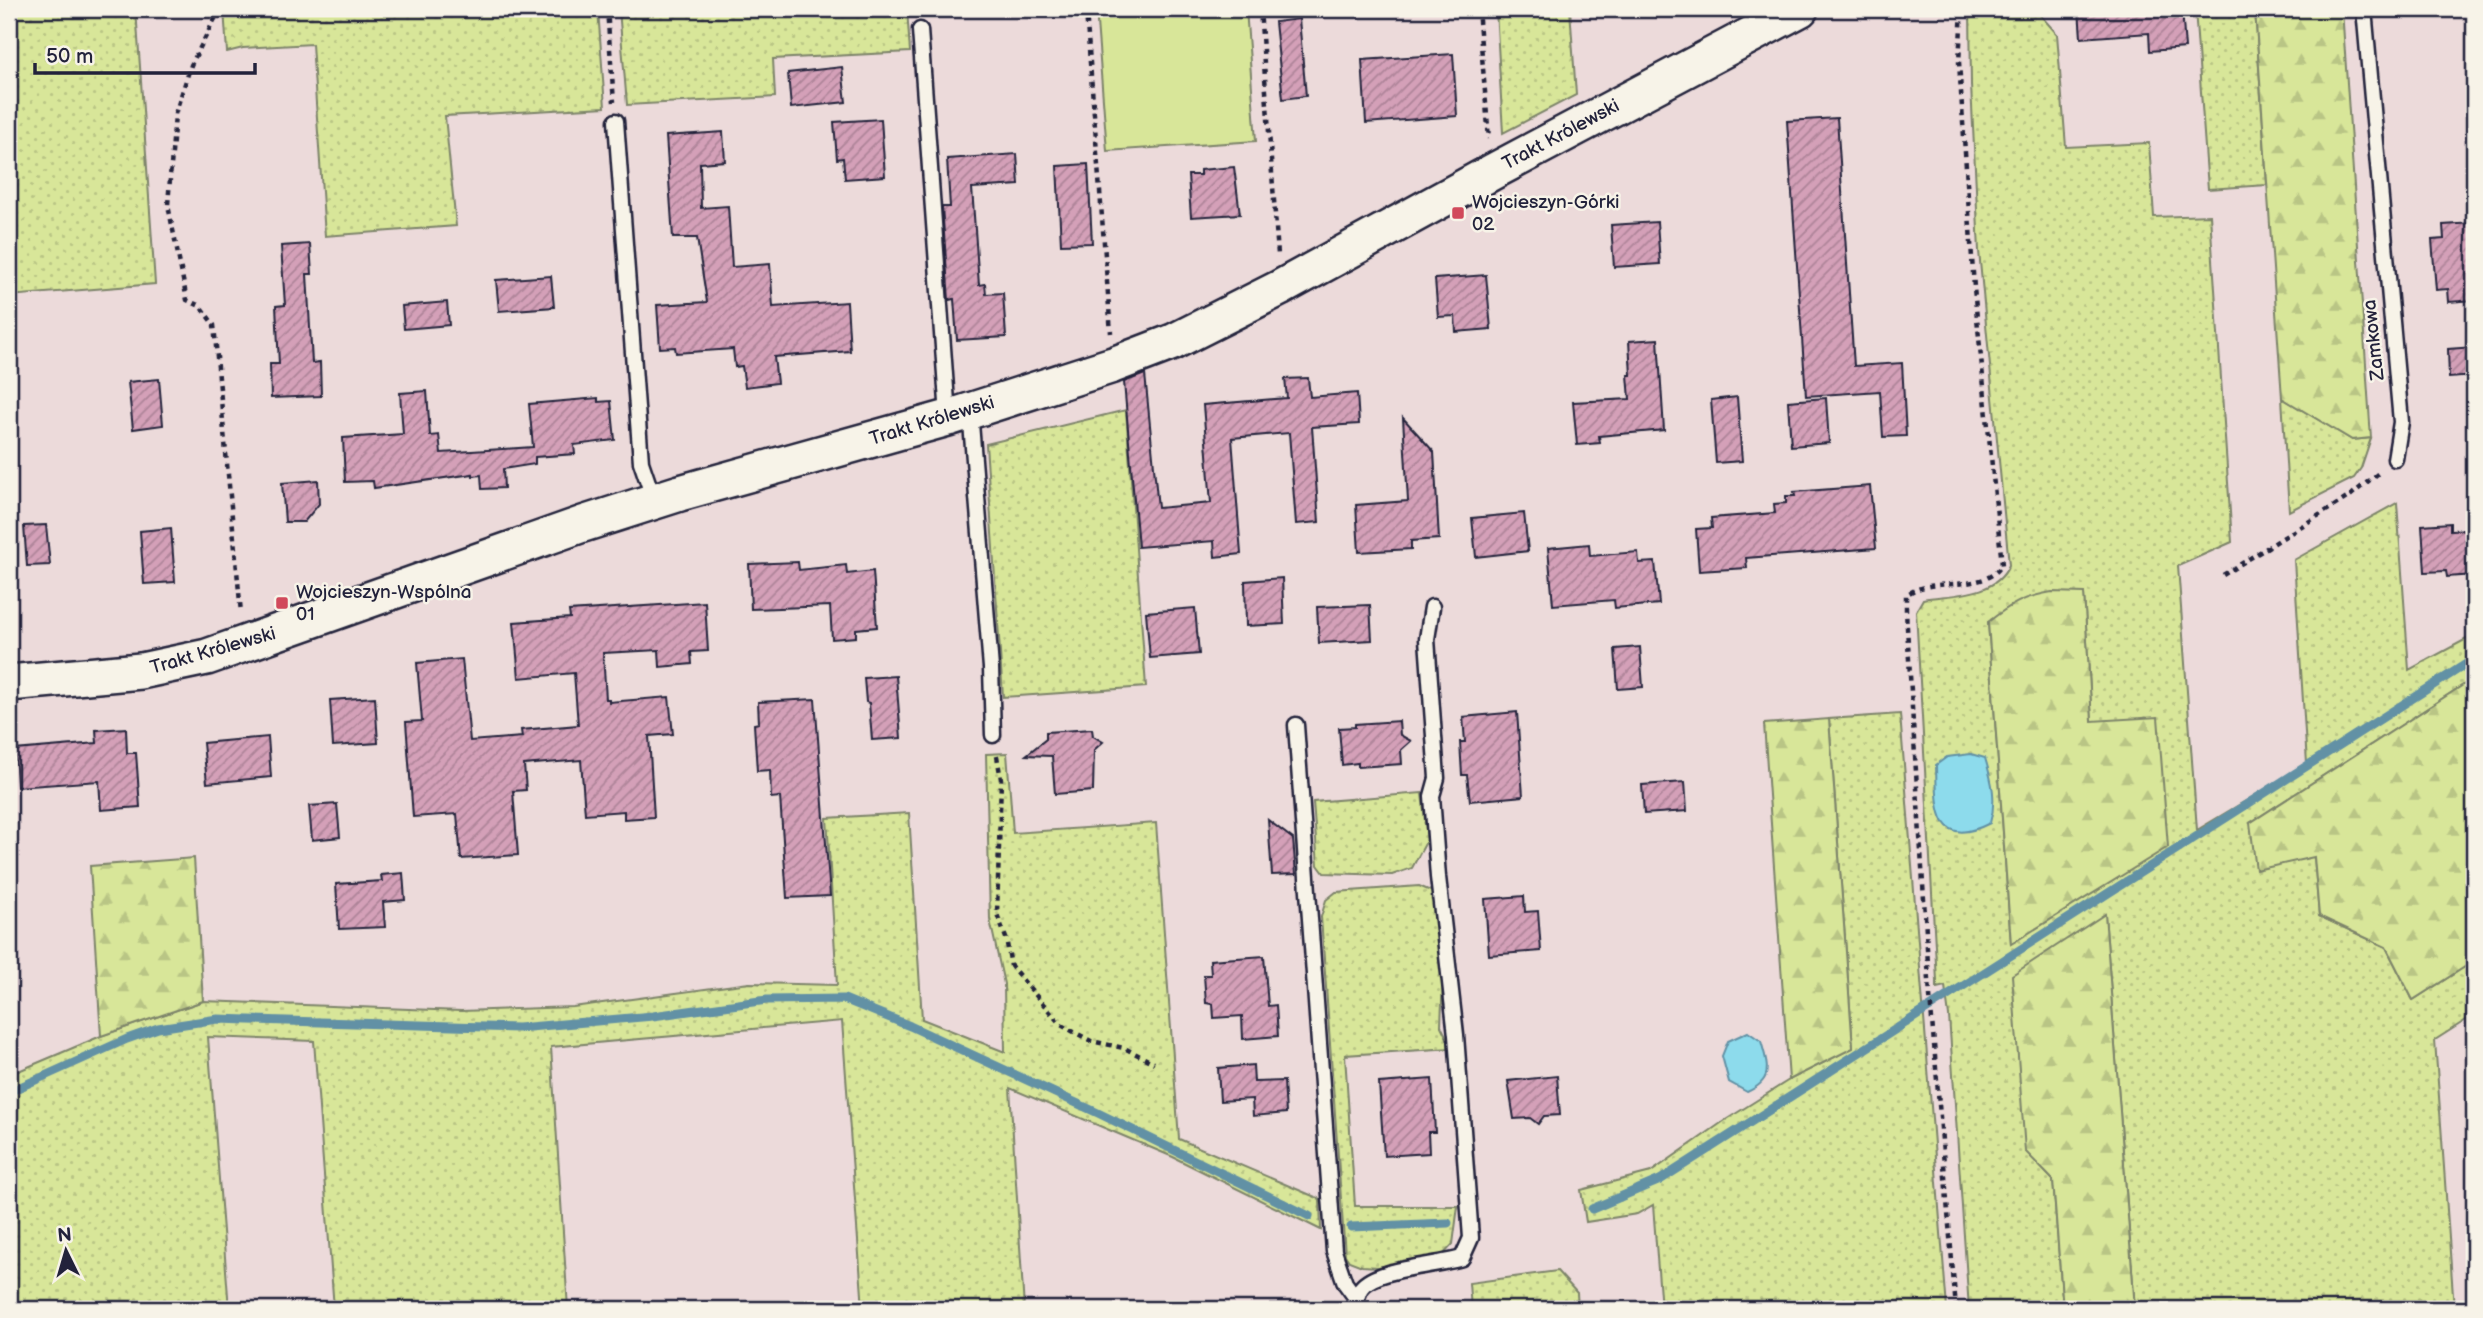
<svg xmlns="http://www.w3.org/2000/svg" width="2483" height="1318" font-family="'Balsamiq Sans',sans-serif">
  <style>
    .grass { fill: url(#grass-dots); stroke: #7d846a; stroke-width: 2; fill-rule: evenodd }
    .forest { fill: url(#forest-firs); stroke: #7d846a; stroke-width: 2 }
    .garden { fill: #d8e699; stroke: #7d846a; stroke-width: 2 }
    .water { fill: #8ddbec; stroke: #6291a5; stroke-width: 2 }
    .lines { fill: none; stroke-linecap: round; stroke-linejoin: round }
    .stream { stroke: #6291a5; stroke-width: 9 }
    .building { fill: url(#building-hatch); stroke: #22223b; stroke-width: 2 }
    .service-casing { stroke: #22223b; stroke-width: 19 }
    .tertiary-casing { stroke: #22223b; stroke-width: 40 }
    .path { stroke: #22223b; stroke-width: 4.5; stroke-dasharray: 5 5; stroke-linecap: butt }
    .service { stroke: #f7f3e8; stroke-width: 14 }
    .tertiary { stroke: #f7f3e8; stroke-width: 35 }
    .poi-dot { fill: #d1495b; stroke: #f7f3e8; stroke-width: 2.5 }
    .labels { text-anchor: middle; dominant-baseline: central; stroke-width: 5; stroke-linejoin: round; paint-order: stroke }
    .street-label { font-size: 19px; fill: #22223b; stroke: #f7f3e8 }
    .poi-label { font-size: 19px; fill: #22223b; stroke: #f7f3e8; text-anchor: start }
  </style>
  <defs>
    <pattern id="grass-dots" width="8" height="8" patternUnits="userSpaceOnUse" patternTransform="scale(1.75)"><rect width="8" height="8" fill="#d8e699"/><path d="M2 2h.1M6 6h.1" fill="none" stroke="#b9c585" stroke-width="1.8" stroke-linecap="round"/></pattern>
    <pattern id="forest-firs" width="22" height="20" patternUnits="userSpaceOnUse" patternTransform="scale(1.75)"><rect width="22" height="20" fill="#d8e699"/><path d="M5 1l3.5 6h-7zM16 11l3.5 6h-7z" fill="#b9c585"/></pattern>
    <pattern id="building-hatch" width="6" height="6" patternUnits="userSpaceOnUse" patternTransform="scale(1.75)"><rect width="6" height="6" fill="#d4a0b8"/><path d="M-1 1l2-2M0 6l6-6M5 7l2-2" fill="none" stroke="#ac8297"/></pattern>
  </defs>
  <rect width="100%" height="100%" fill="#ecdada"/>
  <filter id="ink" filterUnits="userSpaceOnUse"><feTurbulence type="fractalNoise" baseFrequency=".0143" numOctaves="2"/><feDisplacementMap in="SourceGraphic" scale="14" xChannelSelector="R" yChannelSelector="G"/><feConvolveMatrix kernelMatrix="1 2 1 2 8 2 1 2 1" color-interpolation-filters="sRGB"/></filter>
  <g filter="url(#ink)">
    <g class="grass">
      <polygon points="9,9 136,9 155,284 9,296"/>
      <polygon points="224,9 598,9 605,107 445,116 456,226 325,236 312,44 243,48 227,52"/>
      <polygon points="619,9 907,9 910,52 773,59 775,97 627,105"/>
      <polygon points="1496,9 1570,9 1576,95 1503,133"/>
      <path d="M1970 9H2035L2057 34 2066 147 2149 143 2154 217 2210 215 2232 542 2178 566 2197 830 2307 764 2294 560 2397 503 2409 670 2474 635V678L2250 823 2314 857 2319 916 2386 947 2413 1000 2474 961V1015L2435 1040 2454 1309H2135L2105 914 2025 1150 2053 1180 2063 1309H1969L1949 1016 1945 986 1937 988V981L1916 611 1923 599C1952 594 1996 597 2009 565L1979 251 1971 85ZM2084 594 2092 721 2011 944 1988 622Z"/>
      <polygon points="2195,9 2255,9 2267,185 2208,189"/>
      <polygon points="2282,398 2352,440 2371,438 2361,468 2354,478 2289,511"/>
      <polygon points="1126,410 1146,687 1003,697 986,444"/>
      <polygon points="1900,714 1947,1309 1661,1309 1653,1205 1637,1214 1586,1222 1581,1190 1651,1172 1724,1121 1789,1080 1853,1048 1829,719"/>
      <polygon points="1007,753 1013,833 1156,823 1179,1139 1320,1199 1321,1230 1173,1157 1010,1088 1024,1309 863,1309 842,1021 551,1047 568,1309 334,1309 314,1041 208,1037 229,1309 9,1309 9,1075 101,1036 203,1001 461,1011 573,1007 749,983 837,985 827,818 909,813 922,1019 1005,1052 1004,984 990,920 986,754"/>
      <polygon points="1422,793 1427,840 1412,868 1392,875 1324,873 1318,865 1313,802"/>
      <polygon points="1419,886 1433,892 1437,902 1443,978 1441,1026 1452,1048 1345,1055 1355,1206 1458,1206 1453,1244 1442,1256 1378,1267 1362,1266 1349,1261 1345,1255 1321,917 1326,900 1336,892"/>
      <polygon points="1557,1271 1577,1293 1578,1309 1471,1309 1469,1283"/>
    </g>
    <g class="forest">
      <polygon points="2255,9 2342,9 2371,438 2352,440 2282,398"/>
      <path d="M2052 592 2084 593 2092 721 2158 717 2168 847 2011 944 1988 622C2011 604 2023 597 2052 592Z"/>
      <polygon points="2474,678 2474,961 2413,1000 2386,947 2319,916 2314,857 2256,870 2250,823"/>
      <polygon points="1829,719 1853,1048 1789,1080 1764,724"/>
      <polygon points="194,858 203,1001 101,1036 90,866"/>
      <polygon points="2105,914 2135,1309 2063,1309 2053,1180 2025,1151 2012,975"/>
    </g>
    <polygon class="garden" points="1096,9 1246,9 1256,141 1107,151"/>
    <g class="water">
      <path d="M1971 754 1985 758C1992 781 1997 800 1990 823 1935 851 1937 807 1936 765L1947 757Z"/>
      <path d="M1748 1032 1761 1041C1768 1066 1774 1080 1747 1092L1729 1082 1722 1056 1728 1041Z"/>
    </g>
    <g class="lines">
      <g class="stream">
        <polyline points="9,1092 127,1039 158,1028 218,1019 518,1028 653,1016 767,1000 844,999 910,1026 1098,1113 1309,1216"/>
        <polyline points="1592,1209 1660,1180 2474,659"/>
        <polyline points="1351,1227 1448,1223"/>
      </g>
    </g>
    <g class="building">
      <polygon points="2079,9 2182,9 2185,48 2150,51 2149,33 2081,38"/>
      <polygon points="1299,19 1306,96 1283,99 1275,22"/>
      <polygon points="1453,54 1457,116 1366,123 1362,60"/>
      <polygon points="842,67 846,102 791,108 788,73"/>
      <polygon points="1837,118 1854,366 1902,363 1906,436 1883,437 1880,391 1806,396 1787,121"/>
      <polygon points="881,119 885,176 845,179 843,158 837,159 834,122"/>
      <polygon points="723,132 725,161 700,163 701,208 728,206 732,267 770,264 773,307 847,302 850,351 774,357 777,383 745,387 742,366 735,367 733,349 676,353 675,347 660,348 657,305 707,302 697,238 673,238 666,136"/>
      <polygon points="1017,154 1019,185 972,188 979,285 985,284 986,294 1003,293 1006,337 957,340 954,299 949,300 942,207 950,207 947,159"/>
      <polygon points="1088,164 1092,243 1061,244 1057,166"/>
      <polygon points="1234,167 1240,214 1191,217 1188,175 1200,175 1200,170"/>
      <polygon points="1657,222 1660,264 1614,267 1611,225"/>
      <polygon points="2474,223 2474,300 2449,302 2448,289 2436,290 2432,240 2444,239 2443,225"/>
      <polygon points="310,244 312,274 307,274 312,363 320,362 321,396 271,398 270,364 279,364 276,306 285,305 281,246"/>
      <polygon points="1486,275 1491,329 1456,332 1455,316 1438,317 1435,279"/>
      <polygon points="551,276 554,307 499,311 496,280"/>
      <polygon points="447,302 449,325 404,329 402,306"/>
      <polygon points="1658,339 1664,430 1599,436 1600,443 1577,445 1573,402 1630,399 1628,375 1631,375 1629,341"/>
      <polygon points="2474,347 2474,376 2449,378 2448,349"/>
      <polygon points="1145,374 1158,508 1211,503 1203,405 1287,398 1285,379 1308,378 1310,397 1357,393 1359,424 1312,427 1319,522 1296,524 1289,433 1232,438 1241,554 1215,557 1214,541 1138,547 1124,382"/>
      <polygon points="159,379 163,425 133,429 128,382"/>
      <polygon points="427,391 430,436 439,435 441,453 533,447 529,404 598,398 598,402 611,401 615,440 574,445 575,454 535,457 535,464 503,469 504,488 482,489 481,475 473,476 473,474 374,488 373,481 345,482 343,438 403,434 400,393"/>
      <polygon points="1737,397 1742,461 1716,463 1711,400"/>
      <polygon points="1826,398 1829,443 1791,446 1788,401"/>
      <polygon points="1403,418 1434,452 1439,539 1411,541 1411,549 1359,552 1356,505 1408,501"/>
      <polygon points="318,480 319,504 304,522 285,522 282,483"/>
      <polygon points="1870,486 1876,548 1746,558 1747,568 1699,571 1696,529 1712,528 1711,518 1775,513 1774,504 1786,503 1786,496 1795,496 1794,492"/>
      <polygon points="1524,513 1528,551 1476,557 1472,518"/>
      <polygon points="2450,523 2450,530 2474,529 2474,575 2447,577 2446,571 2425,572 2422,525"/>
      <polygon points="46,525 50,565 27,566 24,526"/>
      <polygon points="171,528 175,582 144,584 140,531"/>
      <polygon points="1589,544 1590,556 1638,552 1639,563 1655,562 1659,604 1615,608 1614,600 1553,605 1548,548"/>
      <polygon points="798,562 799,570 846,565 847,574 873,571 877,627 856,629 856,637 832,639 830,606 751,609 749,564"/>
      <polygon points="1282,578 1284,624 1246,626 1245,581"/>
      <polygon points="705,602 708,651 691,652 692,664 660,667 659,650 603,653 606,699 609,699 609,702 669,697 673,734 649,736 654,817 624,819 624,811 585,814 581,760 524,765 526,790 513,791 518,855 461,859 457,814 413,817 406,722 422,721 417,663 462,659 470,741 522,737 521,730 578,725 574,673 519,678 514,622 570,618 569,611"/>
      <polygon points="1370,605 1372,640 1319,643 1317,607"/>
      <polygon points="1195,608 1199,654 1150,658 1146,612"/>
      <polygon points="1640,647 1643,687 1618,689 1615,649"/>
      <polygon points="896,676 901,738 872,740 869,703 866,702 864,678"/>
      <polygon points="375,697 378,743 333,746 330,700"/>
      <polygon points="815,699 830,896 787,898 780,797 771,798 770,770 757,771 754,724 759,723 758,702"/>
      <polygon points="1517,712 1523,796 1470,801 1467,775 1462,775 1460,742 1465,742 1463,717"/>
      <polygon points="1399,721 1400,735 1411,741 1401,750 1402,764 1358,767 1358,763 1342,765 1339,728 1355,727 1355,724"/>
      <polygon points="126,728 127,753 136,753 140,807 101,810 99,781 17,787 15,750 97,743 96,730"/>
      <polygon points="1092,729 1093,736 1103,742 1094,750 1093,791 1055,794 1052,756 1026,755 1046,739 1046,732"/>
      <polygon points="268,737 271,777 207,783 203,743"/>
      <polygon points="1685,782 1687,811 1644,814 1642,785"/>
      <polygon points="337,804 340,837 312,840 309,806"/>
      <polygon points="1268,820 1293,839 1296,874 1272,875"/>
      <polygon points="403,873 405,900 383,902 385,927 339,929 336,884 382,881 381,875"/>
      <polygon points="1524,896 1525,912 1538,911 1541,951 1489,955 1485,899"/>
      <polygon points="1264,956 1268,1006 1276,1005 1278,1036 1243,1039 1242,1016 1214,1018 1213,1004 1206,1003 1204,975 1211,975 1210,960"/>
      <polygon points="1253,1065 1254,1082 1284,1081 1286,1113 1253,1116 1252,1099 1220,1101 1218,1068"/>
      <polygon points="1557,1076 1560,1115 1544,1116 1538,1124 1530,1118 1514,1119 1508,1081"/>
      <polygon points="1432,1079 1435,1132 1428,1132 1429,1153 1384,1156 1379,1083"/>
    </g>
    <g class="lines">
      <g class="service-casing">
        <g id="service">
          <polyline points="2364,9 2401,422 2395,459"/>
          <polyline points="920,30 948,416"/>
          <polyline points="616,121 641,462 654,500"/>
          <polyline points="970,411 991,668 993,735"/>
          <polyline points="1296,725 1334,1251 1345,1283 1356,1298"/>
          <path d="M1355 1309C1356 1302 1357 1295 1361 1288 1376 1268 1437 1266 1462 1258L1471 1238 1456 1035 1438 877 1432 796 1437 778 1427 639 1432 607"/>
        </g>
      </g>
      <g class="tertiary-casing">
        <polyline id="tertiary" points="9,683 141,671 207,657 583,524 680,493 948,418 1113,365 1173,342 1280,288 1494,171 1800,9"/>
      </g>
      <g class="path">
        <polyline points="220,9 191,65 175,114 168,205 187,300 200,306 214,325 241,613"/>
        <polyline points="607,9 614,102"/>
        <polyline points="1260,9 1278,255"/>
        <polyline points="1478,9 1489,139"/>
        <polyline points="1086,11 1111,333"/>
        <polyline points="2223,575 2350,496 2380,472"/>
        <polyline points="997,756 1001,779 997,914 1006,938 1011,966 1061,1025 1091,1041 1124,1048 1154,1063"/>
        <path d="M1956 1309 1930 996 1906 611V595C1933 575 1982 595 2002 565L1974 288 1959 62 1962 9"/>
      </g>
      <use href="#service" class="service"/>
      <use href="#tertiary" class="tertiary"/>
    </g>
  </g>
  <g class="poi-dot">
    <rect x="1451" y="206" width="14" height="14" rx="3.5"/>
    <rect x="275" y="596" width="14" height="14" rx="3.5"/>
  </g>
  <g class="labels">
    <g class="street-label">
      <text transform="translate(1561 135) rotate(-28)">Trakt Królewski</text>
      <text transform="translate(2374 340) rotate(-96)">Zamkowa</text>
      <text transform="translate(932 421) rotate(-17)">Trakt Królewski</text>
      <text transform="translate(213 651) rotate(-16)">Trakt Królewski</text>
    </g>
    <g class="poi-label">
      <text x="1472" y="202">Wojcieszyn-Górki<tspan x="1472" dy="22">02</tspan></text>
      <text x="296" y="592">Wojcieszyn-Wspólna<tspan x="296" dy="22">01</tspan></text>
    </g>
  </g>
  <rect width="2483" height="1318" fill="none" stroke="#f7f3e8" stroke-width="35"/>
  <rect x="18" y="18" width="2448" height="1283" fill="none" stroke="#22223b" stroke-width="2.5" filter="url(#ink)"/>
  <g transform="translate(66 1251) rotate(355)" stroke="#f7f3e8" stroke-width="5" paint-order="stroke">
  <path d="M0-5L12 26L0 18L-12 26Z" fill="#22223b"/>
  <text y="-10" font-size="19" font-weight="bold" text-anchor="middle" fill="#22223b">N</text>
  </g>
  <path d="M35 63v10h220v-10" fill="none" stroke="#22223b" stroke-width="3.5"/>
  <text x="46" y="63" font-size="21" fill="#22223b" stroke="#f7f3e8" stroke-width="5" paint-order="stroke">50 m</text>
</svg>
